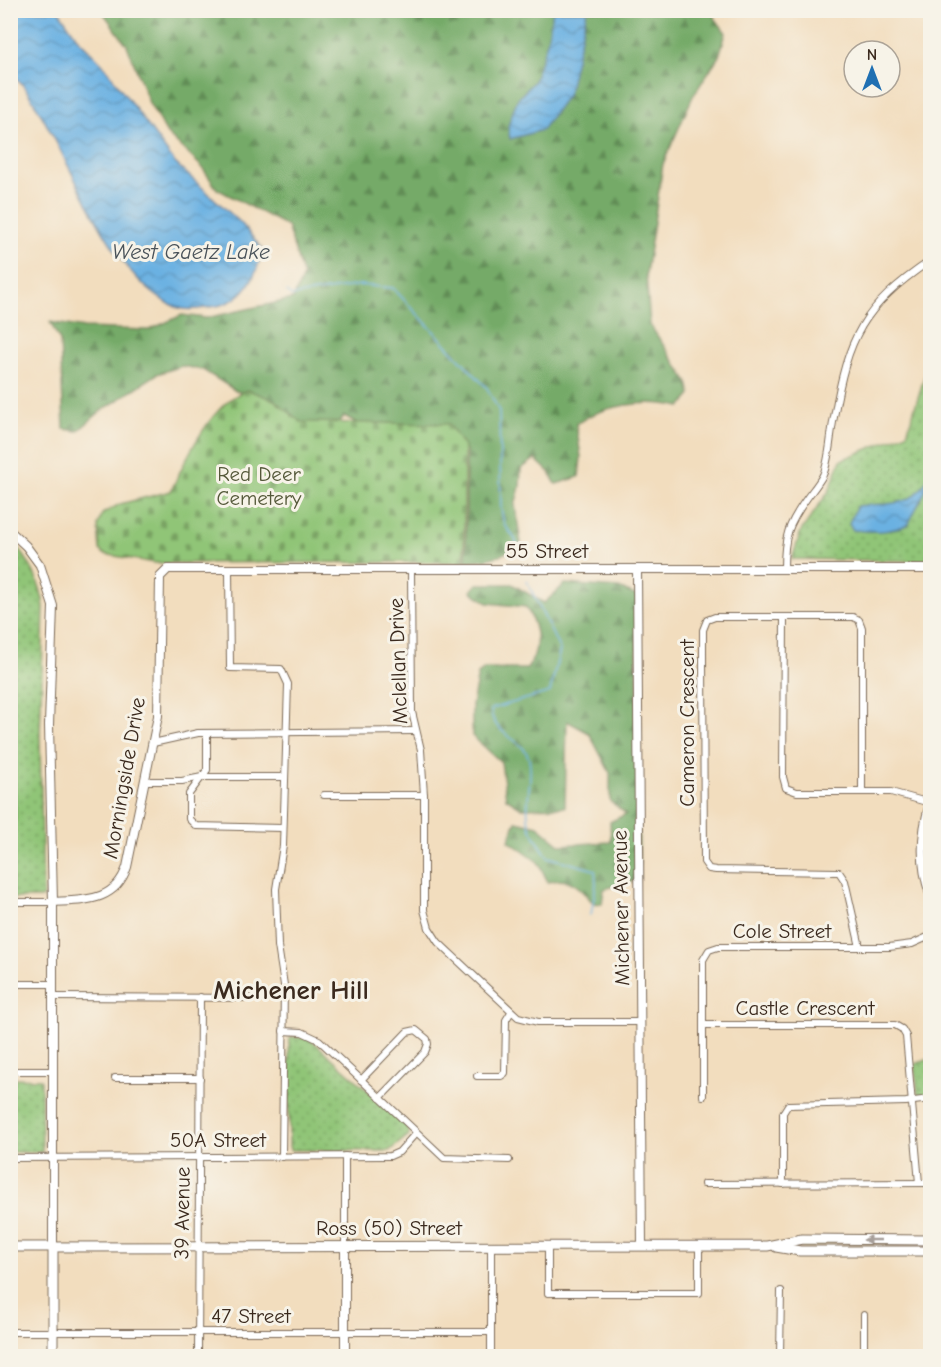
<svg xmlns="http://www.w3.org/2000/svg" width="941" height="1367" font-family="'Comic Neue',sans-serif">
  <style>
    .grass { fill: url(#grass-dots); stroke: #66784a; stroke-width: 1.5 }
    .forest { fill: url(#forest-firs); stroke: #586a43; stroke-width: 1.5 }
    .cemetery { fill: url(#cemetery-stones); stroke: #66784a; stroke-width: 1.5 }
    .water { fill: url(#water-waves); stroke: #536e80; stroke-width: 1.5 }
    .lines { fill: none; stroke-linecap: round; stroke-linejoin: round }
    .stream { stroke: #6bb1e2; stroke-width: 1.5 }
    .minor-casing { stroke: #7b6956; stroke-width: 8 }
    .tertiary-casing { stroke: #7b6956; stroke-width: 10 }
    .secondary-casing { stroke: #7b6956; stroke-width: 11 }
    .minor { stroke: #fff; stroke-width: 6 }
    .tertiary { stroke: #fff; stroke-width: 8 }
    .secondary { stroke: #fff; stroke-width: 9 }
    .oneway { fill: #a79f9a }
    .labels { text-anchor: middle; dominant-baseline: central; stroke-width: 6; stroke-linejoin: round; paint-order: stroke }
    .park-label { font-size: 21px; fill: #545839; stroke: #f7f3e8 }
    .street-label { font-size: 21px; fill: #3b2a1e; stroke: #f7f3e8 }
    .water-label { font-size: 22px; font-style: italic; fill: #495259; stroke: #f7f3e8 }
    .district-label { font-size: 27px; font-weight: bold; fill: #3b2a1e; stroke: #f7f3e8 }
  </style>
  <defs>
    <pattern id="grass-dots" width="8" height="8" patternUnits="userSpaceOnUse" patternTransform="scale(1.5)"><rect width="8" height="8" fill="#90c577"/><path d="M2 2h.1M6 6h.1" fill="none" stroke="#77a061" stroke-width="1.8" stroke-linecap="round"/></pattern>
    <pattern id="forest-firs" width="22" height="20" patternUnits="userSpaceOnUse" patternTransform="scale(1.5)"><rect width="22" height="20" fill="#74aa68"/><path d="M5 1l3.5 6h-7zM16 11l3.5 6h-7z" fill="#608b55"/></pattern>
    <pattern id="cemetery-stones" width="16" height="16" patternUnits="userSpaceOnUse" patternTransform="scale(1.5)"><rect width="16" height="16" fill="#90c577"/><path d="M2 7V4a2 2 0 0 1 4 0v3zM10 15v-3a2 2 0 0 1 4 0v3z" fill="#77a061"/></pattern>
    <pattern id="water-waves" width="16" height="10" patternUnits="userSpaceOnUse" patternTransform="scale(1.5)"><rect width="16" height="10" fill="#6bb1e2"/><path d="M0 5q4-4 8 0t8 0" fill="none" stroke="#5990b7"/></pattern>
  </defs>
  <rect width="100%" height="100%" fill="#f7f3e8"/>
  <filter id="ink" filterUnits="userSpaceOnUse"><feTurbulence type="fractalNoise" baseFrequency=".0167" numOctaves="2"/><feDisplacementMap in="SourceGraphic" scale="12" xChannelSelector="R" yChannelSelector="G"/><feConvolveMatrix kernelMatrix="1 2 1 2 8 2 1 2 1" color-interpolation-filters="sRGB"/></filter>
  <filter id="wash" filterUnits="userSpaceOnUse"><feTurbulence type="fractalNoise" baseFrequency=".008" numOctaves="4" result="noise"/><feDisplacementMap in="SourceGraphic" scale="24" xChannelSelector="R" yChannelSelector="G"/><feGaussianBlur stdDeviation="1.35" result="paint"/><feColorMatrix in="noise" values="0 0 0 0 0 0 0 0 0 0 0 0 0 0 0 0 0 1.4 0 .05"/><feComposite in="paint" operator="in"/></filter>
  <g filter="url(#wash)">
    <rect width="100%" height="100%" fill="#f2ddbe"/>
    <g class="grass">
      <polygon points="930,359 930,561 792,559 801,531 829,491 841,460 907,433"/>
      <path d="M10 540C29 557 41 583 44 607L40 736 43 897 40 898H12Z"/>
      <polygon points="291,1037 309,1038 315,1043 407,1126 409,1135 389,1151 291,1150 289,1147 289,1040"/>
      <polygon points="930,1059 930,1092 918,1096 915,1064"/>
      <polygon points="11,1078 41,1079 42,1152 11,1152"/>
    </g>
    <g class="forest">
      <path d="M713 10 715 18 726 33 719 56 693 96 663 164 646 274 650 325 688 382 691 395 681 407C647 399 605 404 576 424L581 457 579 477 556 484 549 472 535 459 521 469 520 487 515 505 521 543C503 557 489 560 466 561V450L449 436 375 432 344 416 338 425 300 430 262 397 236 391 203 370 182 366 157 374 101 411 78 431 64 429 60 341 50 322 84 328 149 330 182 315 206 318 293 299 303 276 287 226 217 189 201 166 167 134 149 103 127 45 102 11Z"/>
      <path d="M477 584H512L544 603 565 584 619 588 637 596 639 880 604 889 602 904 593 903C580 886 570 876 548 882L538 862 509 841 516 821 538 826 561 845 611 842 610 822 626 814 610 801V773L589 733 567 721 565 807 522 808 506 798 501 762 472 736V705L478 674 485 669H527C541 649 538 627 526 607L488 603 471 591Z"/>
      <polygon points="10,679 15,819 11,826 10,826"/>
    </g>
    <path class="cemetery" d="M248 390 274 400 301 422 449 424 464 447V562L154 563 104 554 100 550 98 525 102 514 120 504 171 491C185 460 213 400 248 390Z"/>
    <g class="water">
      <path d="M11 10 59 11 78 39 102 63 175 163 241 223 262 249C258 275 245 300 217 306 205 308 188 312 176 307 120 284 82 191 55 140 46 123 36 104 25 88 21 82 13 76 11 70 6 58 10 24 11 10Z"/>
      <polygon points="553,11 587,11 568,94 542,130 510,139 508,126 517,100 534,81 547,42"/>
      <path d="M930 473C931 487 914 509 909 524 890 533 874 532 853 530L849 523 857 506C891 502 914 510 930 473Z"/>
    </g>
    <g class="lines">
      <g class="stream">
        <polyline points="287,292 291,296 360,285 393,288 487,388 499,411 501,508 504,524 515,539 520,556"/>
        <path d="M527 581 560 650 550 692 491 709C492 736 523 737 529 759 534 781 522 808 531 829 535 838 542 848 548 857L595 870 596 884 591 915"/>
      </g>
    </g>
  </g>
  <g filter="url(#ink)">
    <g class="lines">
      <g class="minor-casing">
        <g id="minor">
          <polyline points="229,569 230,668 281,669 288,684 283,846 276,889 278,946 284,985 282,1157"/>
          <path d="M784 569C784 536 788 525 807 498 812 491 819 483 823 475 830 459 830 435 834 417 848 337 862 307 930 261"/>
          <polyline points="784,617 783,777 786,788 797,792 891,792 930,803"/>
          <polyline points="207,733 207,770 189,794 189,819 196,826 283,828"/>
          <polyline points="153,743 198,733 416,731"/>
          <polyline points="145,781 182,781 202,777 284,777"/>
          <polyline points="324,795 424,795 421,750 412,712 411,569"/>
          <polyline points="424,795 424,910 429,928 438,942 518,1017 538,1022 640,1022"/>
          <polyline points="10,902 53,902"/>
          <polyline points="860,947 845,881 839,872 716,870 709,869 704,862 703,654 703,630 707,620 715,617 853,617 859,620 862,628 862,791"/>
          <polyline points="10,984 53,984"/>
          <polyline points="53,997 283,998"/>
          <polyline points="704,1025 895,1025 902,1029 906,1036 919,1183"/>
          <polyline points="283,1031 302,1032 319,1040 444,1158 509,1160"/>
          <polyline points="10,1071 53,1071"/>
          <polyline points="477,1076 501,1076 505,1073 506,1020 511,1012"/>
          <polyline points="115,1078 200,1078"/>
          <polyline points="361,1080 407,1032 416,1030 427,1039 428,1044 425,1052 380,1098"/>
          <polyline points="703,1096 703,960 709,950 718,947 889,947 912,944 930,936"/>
          <polyline points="10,1158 390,1156 399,1152 416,1133"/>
          <polyline points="704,1184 930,1183"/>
          <polyline points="783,1184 783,1113 788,1105 906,1102 930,1099"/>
          <polyline points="345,1246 345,1156"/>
          <polyline points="491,1246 491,1356"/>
          <polyline points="548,1246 548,1293 699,1293 699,1246"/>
          <polyline points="10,1332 491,1332"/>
          <polyline points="198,1356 200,997"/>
          <polyline points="780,1356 781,1291"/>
          <polyline points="864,1356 864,1315"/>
        </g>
      </g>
      <g class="tertiary-casing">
        <g id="tertiary">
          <polyline points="10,531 26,546 40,565 53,606 49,725 53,902 53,1247"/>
          <polyline points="637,569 642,1246"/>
          <path d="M930 804C921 833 920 865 930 894"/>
          <path d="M53 902C85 900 115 902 127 867L158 716 160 577 168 569H930"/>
          <polyline points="345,1356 345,1246"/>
        </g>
      </g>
      <g class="secondary-casing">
        <g id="secondary">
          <polyline points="10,1247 767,1246 802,1239 930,1240"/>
          <polyline points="53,1247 53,1356"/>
          <polyline points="776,1247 800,1251 930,1251"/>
        </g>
      </g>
      <use href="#minor" class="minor"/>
      <use href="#tertiary" class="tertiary"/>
      <use href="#secondary" class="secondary"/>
    </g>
    <defs><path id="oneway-solid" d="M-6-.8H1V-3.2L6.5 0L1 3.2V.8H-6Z" transform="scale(1.5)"/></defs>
    <use class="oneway" href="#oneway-solid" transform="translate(872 1240) rotate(-180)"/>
  </g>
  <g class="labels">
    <g class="park-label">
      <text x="259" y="474">Red Deer<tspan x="259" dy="24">Cemetery</tspan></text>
    </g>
    <g class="street-label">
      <text x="547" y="551">55 Street</text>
      <text transform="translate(398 661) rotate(-92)">Mclellan Drive</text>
      <text transform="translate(687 723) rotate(-90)">Cameron Crescent</text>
      <text transform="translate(124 778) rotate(-80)">Morningside Drive</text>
      <text transform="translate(621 908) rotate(-91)">Michener Avenue</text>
      <text x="782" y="931">Cole Street</text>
      <text x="805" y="1008">Castle Crescent</text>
      <text x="218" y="1140">50A Street</text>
      <text transform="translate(182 1213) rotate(-89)">39 Avenue</text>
      <text x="389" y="1228">Ross (50) Street</text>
      <text x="251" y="1316">47 Street</text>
    </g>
    <g class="water-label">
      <text x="191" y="252">West Gaetz Lake</text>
    </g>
    <g class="district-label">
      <text x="291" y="990">Michener Hill</text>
    </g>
  </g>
  <rect width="941" height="1367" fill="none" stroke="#f7f3e8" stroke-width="36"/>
  <g transform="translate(872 69)"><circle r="28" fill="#f7f3e8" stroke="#aca397" stroke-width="1.5"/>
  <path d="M0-4.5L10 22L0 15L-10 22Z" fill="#1f6fb2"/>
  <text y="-9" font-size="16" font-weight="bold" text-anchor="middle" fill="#3b2a1e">N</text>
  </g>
</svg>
